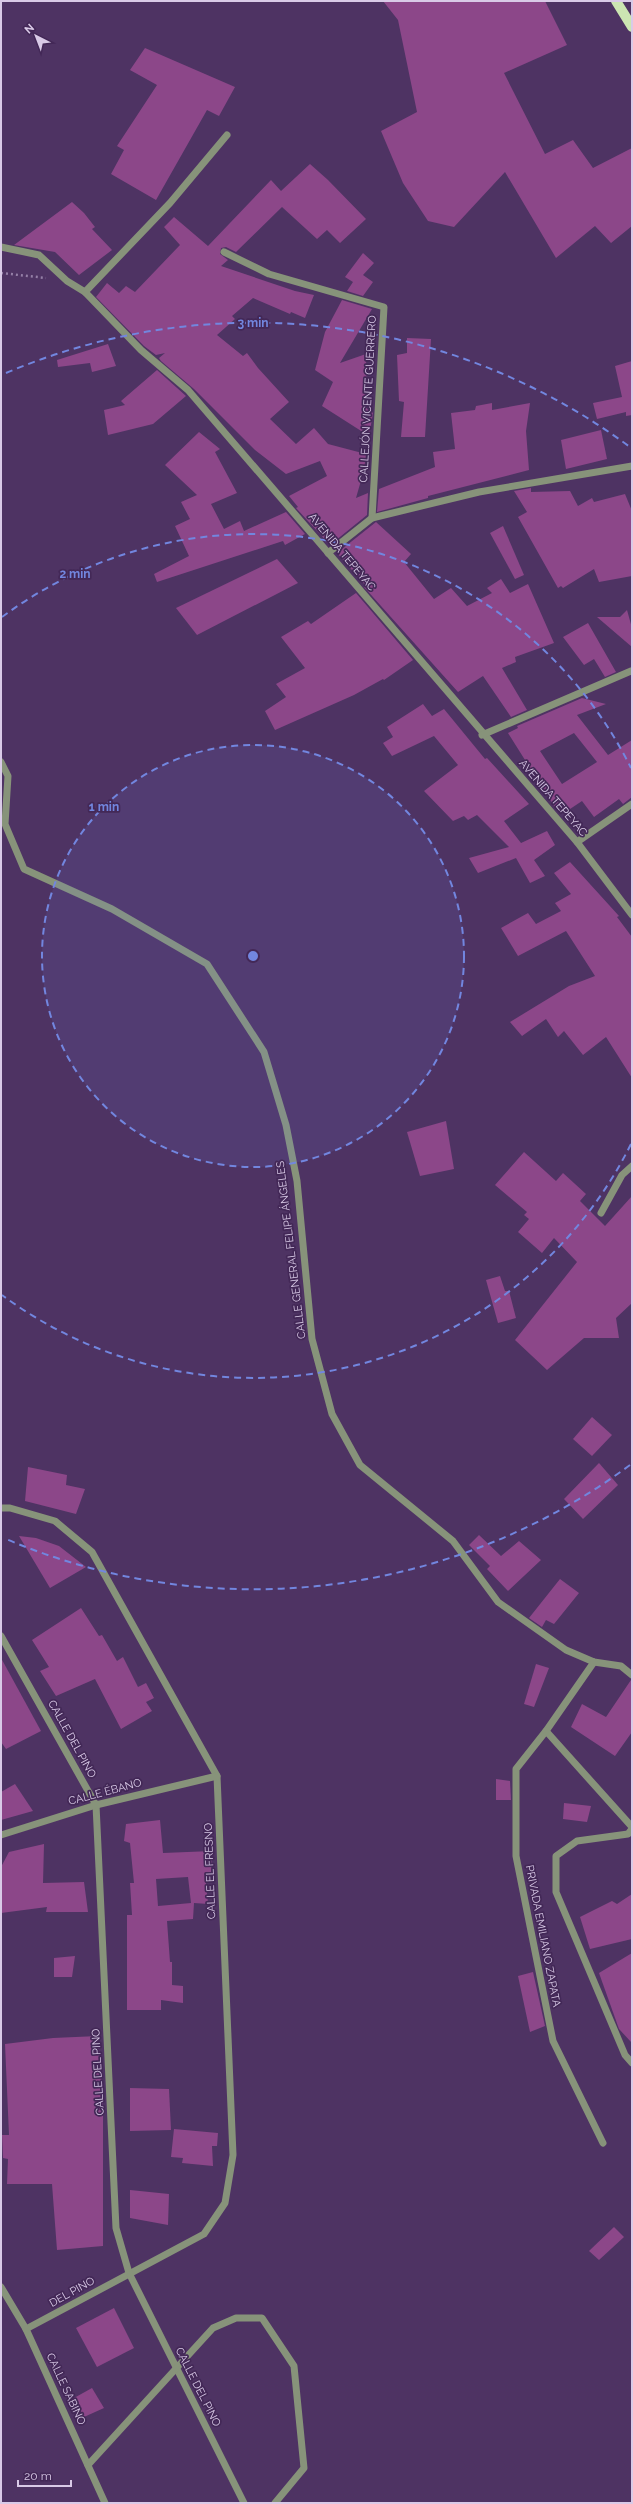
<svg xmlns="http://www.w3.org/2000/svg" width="633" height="2504" font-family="Raleway,sans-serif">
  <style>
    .building { fill: #8c4789; fill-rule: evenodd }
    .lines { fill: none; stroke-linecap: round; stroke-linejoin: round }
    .path { stroke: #947fa6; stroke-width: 2.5; stroke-dasharray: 2 3; stroke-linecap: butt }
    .minor { stroke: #87937a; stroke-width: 7 }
    .major { stroke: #cce5b2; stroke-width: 10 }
    .ring { fill: none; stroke: #7286df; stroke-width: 2; stroke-dasharray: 7 5 }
    .labels { text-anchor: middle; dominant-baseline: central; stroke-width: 3.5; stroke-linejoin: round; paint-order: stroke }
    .street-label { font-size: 11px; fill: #d9cae7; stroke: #432857 }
    .centre { fill: #7286df; stroke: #432857; stroke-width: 2 }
    .ring-label { font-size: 12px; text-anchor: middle; font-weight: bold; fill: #7286df; stroke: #432857; stroke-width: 3.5; stroke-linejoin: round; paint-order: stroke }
  </style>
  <rect width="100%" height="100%" fill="#4e3363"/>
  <g class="building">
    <polygon points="383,1 545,1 567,45 504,73 545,154 573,140 593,168 632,148 632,226 611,243 595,226 556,258 505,172 454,227 428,221 403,183 381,131 417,112 398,20"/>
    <polygon points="145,48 235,87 219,116 207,110 156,200 111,174 124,150 117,146 157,85 130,70"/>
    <polygon points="310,164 328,180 366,219 340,243 327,230 317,239 282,207 236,252 226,247 221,248 220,254 228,260 221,266 295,291 314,295 305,318 291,312 290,314 253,298 232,316 235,319 217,335 243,356 247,353 258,368 289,402 270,419 296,444 314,428 328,444 366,454 364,470 356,498 368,493 367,515 330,545 296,508 298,507 289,496 327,476 320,461 286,474 255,450 194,389 161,361 159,358 165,353 156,355 144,346 96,297 107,283 119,293 126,286 135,292 180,245 164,227 174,217 208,246 271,180 281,191"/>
    <polygon points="72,202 84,213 95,227 92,229 112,250 79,275 55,252 14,245"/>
    <polygon points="363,253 374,263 363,275 373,282 363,296 347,291 353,282 345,277"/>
    <polygon points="342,300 372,309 340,363 366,354 367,409 373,413 369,436 322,406 333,382 315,370 325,332"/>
    <polygon points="407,338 431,339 425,437 401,437 404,402 399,401 397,355 407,353"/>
    <polygon points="108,344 116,366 92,372 90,363 58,367 57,360"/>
    <polygon points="632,361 632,415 626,416 626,412 597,419 593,403 622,397 615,366"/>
    <polygon points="157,370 186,396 153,424 108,435 104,410 125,405 121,401"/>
    <polygon points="492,403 492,410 530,403 526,431 529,470 428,496 428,498 377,512 379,489 435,467 433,452 455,449 451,413 475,410 476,406"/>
    <polygon points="601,430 607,459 566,469 561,440"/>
    <polygon points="199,432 220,449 215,452 237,493 211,504 224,529 240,521 244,531 286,512 305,534 285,545 283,541 157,582 154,574 189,556 175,526 190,519 181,502 197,495 165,465"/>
    <polygon points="531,488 531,492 570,491 578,506 592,498 594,502 625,494 632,511 632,576 599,582 594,569 563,588 561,586 558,588 518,517 527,512 514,491"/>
    <polygon points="376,522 411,554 404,562 434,599 451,588 467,606 492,593 487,588 501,579 510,593 528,584 554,643 515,657 516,662 502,668 527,710 511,717 483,676 458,692 364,587 366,586 337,553"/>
    <polygon points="503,526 524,575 515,579 490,533"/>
    <polygon points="277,559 298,583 197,635 176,608"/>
    <polygon points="356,593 413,660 384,680 383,679 354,695 275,730 265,711 286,697 276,684 305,668 281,637 308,621 311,624"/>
    <polygon points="627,610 632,628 632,647 597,617 620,617"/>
    <polygon points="588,623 616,672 605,677 594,659 584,665 563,637"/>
    <path d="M582 698 606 704 577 715 608 755 632 740V797L623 804 619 799 594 817 582 801 564 813 554 806 508 733 518 728 517 726ZM574 733 597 762 562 784 540 751Z"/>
    <polygon points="423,704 432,716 444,709 485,759 487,758 529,804 504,821 521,843 547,831 555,845 534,860 545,876 530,883 516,858 478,873 469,858 509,847 477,815 468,820 464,816 453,821 424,791 458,765 434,736 392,756 383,743 393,737 387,727"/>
    <polygon points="570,862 619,916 617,917 632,937 632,1078 606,1037 583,1055 564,1031 558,1037 546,1019 522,1036 510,1022 569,986 595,976 566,931 518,956 501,928 528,913 536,924 561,911 555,903 571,894 554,873"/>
    <polygon points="446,1121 454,1169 420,1176 407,1132"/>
    <polygon points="524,1152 556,1181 563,1173 586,1194 580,1201 605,1226 632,1196 632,1303 616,1318 619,1338 584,1338 547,1370 515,1340 577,1262 554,1238 542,1253 518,1232 529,1219 524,1215 527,1212 495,1185"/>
    <polygon points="500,1276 505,1291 509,1291 516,1318 498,1323 486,1280"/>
    <polygon points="592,1417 612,1435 592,1456 573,1439"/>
    <polygon points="599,1463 618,1485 583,1519 564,1499"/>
    <polygon points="28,1467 67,1475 66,1485 85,1489 76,1514 25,1501"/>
    <polygon points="479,1535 501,1556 519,1541 541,1560 508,1591 487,1569 490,1566 469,1545"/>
    <polygon points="19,1536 36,1538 59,1546 86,1567 50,1588"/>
    <polygon points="560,1579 579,1593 554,1624 546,1620 542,1627 529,1618"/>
    <polygon points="81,1608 99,1636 102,1635 117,1661 123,1657 138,1687 146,1683 154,1698 146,1702 152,1711 121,1729 95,1679 56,1696 40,1671 49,1667 32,1640"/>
    <polygon points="1,1658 41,1731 6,1749 1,1742"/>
    <polygon points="536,1664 549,1668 534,1707 524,1704"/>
    <polygon points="631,1680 632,1732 615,1756 571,1727 582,1704 606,1717"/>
    <polygon points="496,1779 510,1781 511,1800 496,1800"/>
    <polygon points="15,1784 33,1811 1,1820 1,1792"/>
    <polygon points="564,1803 591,1806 587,1822 563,1819"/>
    <path d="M160 1820 163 1853 212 1851 211 1873H205L208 1904 194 1903 193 1919 167 1921 170 1962H172V1985L183 1986V2003L161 2000V2010H127V1915H132L130 1883H134L130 1843 124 1841 126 1824ZM188 1877 191 1903 158 1906 156 1879Z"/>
    <polygon points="44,1844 43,1883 84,1882 88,1912 46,1912 47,1907 1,1913 1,1867 9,1852"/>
    <polygon points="632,1894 632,1939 590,1949 580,1917 612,1901 617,1904"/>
    <polygon points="632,1953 632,2043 619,2029 599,1973"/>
    <polygon points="75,1956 72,1977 54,1977 54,1958"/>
    <polygon points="533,1972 545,2026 530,2032 518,1976"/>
    <polygon points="98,2036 103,2099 103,2246 57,2250 52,2184 7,2184 8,2159 3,2158 2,2135 9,2135 5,2044 53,2038"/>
    <polygon points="130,2088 169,2089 171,2130 130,2131"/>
    <polygon points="174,2129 218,2133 217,2146 212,2146 213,2166 182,2163 183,2158 171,2157"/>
    <polygon points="130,2190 169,2194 168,2225 130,2218"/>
    <polygon points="614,2227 624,2237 599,2260 589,2251"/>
    <polygon points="114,2308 134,2348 97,2367 76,2328"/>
    <polygon points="92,2388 104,2408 84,2417 74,2398"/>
  </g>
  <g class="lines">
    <polyline class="path" points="1,273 46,278"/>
    <g class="minor">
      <polyline points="1,247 39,255 67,281 85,292 141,350 188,390 577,842 632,915"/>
      <polyline points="224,252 269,274 384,307 372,518"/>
      <polyline points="85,292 170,203 227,135"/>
      <polyline points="328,553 372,518 479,492 632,466"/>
      <polyline points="482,735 631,671"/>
      <polyline points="1,762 8,776 5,824 24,869 112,909 207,964 264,1052 286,1125 297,1181 312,1339 332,1414 360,1465 453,1541 498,1602 566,1650 594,1662 621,1666 632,1675"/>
      <polyline points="577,842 632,804"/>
      <polyline points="601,1213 622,1175 632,1166"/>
      <polyline points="1,1508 10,1508 55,1521 92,1552 217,1776 233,2155 225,2203 204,2234 26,2329"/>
      <polyline points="1,1636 96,1805 116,2228 129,2273 244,2503"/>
      <polyline points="594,1662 546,1731 516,1769 516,1856 553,2041 603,2143"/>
      <polyline points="546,1731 632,1827"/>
      <polyline points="632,1829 628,1834 577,1841 556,1856 556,1892 625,2055 632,2063"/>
      <polyline points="1,1835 96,1805 217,1776"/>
      <polyline points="1,2287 26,2329 105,2503"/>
      <polyline points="88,2465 213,2328 236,2318 262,2318 294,2366 304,2468 275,2503"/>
    </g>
    <polyline class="major" points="616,1 632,27"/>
  </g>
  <circle cx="253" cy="956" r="211" fill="#7286df" fill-opacity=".12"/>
  <g class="ring">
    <circle cx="253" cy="956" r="211"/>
    <path d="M631 1144A422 422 0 0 1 2 1295M2 617A422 422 0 0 1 631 768"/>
    <path d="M630 1465A633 633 0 0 1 6 1539M6 373A633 633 0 0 1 630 447"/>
  </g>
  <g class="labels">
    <g class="street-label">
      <text transform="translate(368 399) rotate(-87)">CALLEJÓN VICENTE GUERRERO</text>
      <text transform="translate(342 552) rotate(50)">AVENIDA TEPEYAC</text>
      <text transform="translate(553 798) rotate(49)">AVENIDA TEPEYAC</text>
      <text transform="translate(291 1250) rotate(-97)">CALLE GENERAL FELIPE ÁNGELES</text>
      <text transform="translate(72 1739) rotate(61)">CALLE DEL PINO</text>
      <text transform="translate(105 1792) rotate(-15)">CALLE ÉBANO</text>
      <text transform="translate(210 1871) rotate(-92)">CALLE EL FRESNO</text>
      <text transform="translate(543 1936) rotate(79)">PRIVADA EMILIANO ZAPATA</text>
      <text transform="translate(98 2072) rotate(-93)">CALLE DEL PINO</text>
      <text transform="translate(72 2292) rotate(-29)">DEL PINO</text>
      <text transform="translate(198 2387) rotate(63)">CALLE DEL PINO</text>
      <text transform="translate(66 2389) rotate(65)">CALLE SABINO</text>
    </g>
  </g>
  <circle cx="253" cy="956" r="6" class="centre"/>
  <g class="ring-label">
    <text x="253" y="327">3 min</text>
    <text x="75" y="578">2 min</text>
    <text x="104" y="811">1 min</text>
  </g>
  <rect width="633" height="2504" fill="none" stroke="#d9cae7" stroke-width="4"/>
  <g transform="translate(36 36) rotate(318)" stroke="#432857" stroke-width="3" paint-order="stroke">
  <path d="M0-3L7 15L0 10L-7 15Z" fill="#d9cae7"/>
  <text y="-6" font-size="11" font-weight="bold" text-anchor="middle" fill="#d9cae7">N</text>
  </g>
  <path d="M18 2480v6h53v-6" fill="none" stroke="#d9cae7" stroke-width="2"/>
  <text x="24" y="2480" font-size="12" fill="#d9cae7" stroke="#432857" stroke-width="3" paint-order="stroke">20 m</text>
</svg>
